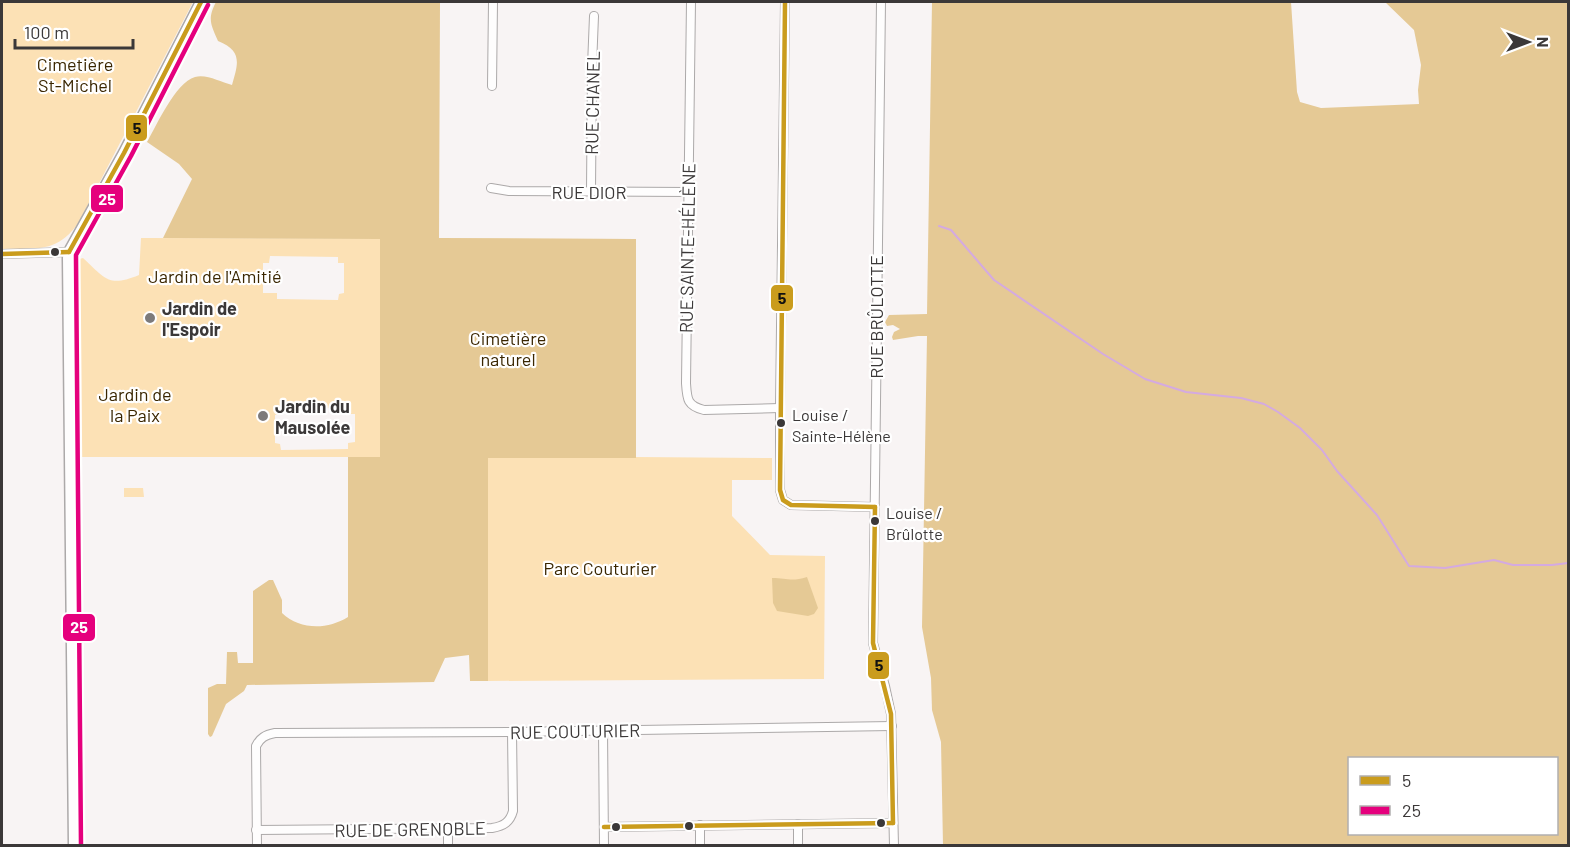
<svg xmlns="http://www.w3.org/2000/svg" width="1570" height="847" font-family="Barlow,sans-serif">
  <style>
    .green { fill: #fce1b5; fill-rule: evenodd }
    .forest { fill: #e5c995; fill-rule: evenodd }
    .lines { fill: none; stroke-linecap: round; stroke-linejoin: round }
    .stream { stroke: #d4aae0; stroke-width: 2 }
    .minor-casing { stroke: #aca9a9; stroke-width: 10 }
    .tertiary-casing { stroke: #aca9a9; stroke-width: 13 }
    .minor { stroke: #fefdfd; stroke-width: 8 }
    .tertiary { stroke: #fefdfd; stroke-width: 10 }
    .bus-1-casing { stroke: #fff; stroke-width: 9 }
    .bus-2-casing { stroke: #fff; stroke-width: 9 }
    .bus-1 { stroke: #ca9c1d; stroke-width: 4.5 }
    .bus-2 { stroke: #e5007d; stroke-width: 4.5 }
    .bus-dot { fill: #3b3838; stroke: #fff; stroke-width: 2 }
    .poi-dot { fill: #7d7a7a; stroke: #fff; stroke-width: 2 }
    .labels { text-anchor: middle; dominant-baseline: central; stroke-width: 4.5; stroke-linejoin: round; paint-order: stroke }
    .bus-label { font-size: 16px; fill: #3b3838; stroke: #fff; text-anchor: start }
    .park-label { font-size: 18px; fill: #3a2600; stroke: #fff }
    .street-label { font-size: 18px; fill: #3b3838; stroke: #fff }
    .poi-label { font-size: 18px; font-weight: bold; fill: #3b3838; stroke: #fff; text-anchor: start }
    .line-badge { stroke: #fff; stroke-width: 2 }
    .badge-label { font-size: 16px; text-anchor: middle; font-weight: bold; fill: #fff }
    .pale-badge-label { font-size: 16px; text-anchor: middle; font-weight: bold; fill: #111 }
  </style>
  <rect width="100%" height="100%" fill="#f8f4f4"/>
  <g class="green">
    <path d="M2 2H193L79 222C57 254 36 248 2 249Z"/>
    <path d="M141 238 636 239V457L772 458V480H732V516L770 555 825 556 824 679 488 681V457H76V260L83 258C105 278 108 288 139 275ZM270 256 338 257V263H344V293L339 294 338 300 277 299V293H263V263H269ZM341 408V414H355V442L348 443V449L281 450 280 444 275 443V415L281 414V409Z"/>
    <polygon points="124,488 143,488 144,497 124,497"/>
  </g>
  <g class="forest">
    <path d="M216 2H440L439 238 636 239V458H488V681H470L469 655 445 658 434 682 247 685 244 691 226 704 212 736 210 737 208 734V688L217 684H226L227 652H237L238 663H253V591L269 580H273L282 600V613C300 630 327 630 348 617V457H380V239L163 238 192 179 179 164 147 142C157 125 175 83 195 77 207 74 220 82 232 85 238 64 243 51 218 41 211 25 207 19 216 2Z"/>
    <path d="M932 2H1291L1297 92 1300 102 1321 108 1419 104 1418 90 1421 65 1414 30 1385 2H1336H1568V845H943L941 742 932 710 931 678 922 627 927 336H918L893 340 892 337 894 332 900 329 893 325 887 326 885 322 889 315 927 314ZM1350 758H1556V834H1350Z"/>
    <path d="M807 577 818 608 814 614 808 616 777 611 773 603 772 578C787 578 791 582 807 577Z"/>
  </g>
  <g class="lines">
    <polyline class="stream" points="939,226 951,230 994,280 1103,354 1145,379 1186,392 1241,398 1264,404 1278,412 1300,428 1322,450 1337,471 1377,515 1409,566 1445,568 1494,560 1513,565 1552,565 1568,563"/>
    <g class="minor-casing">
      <g id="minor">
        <path d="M691 2 686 383C687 399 687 406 704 410L780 408"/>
        <polyline points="785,2 780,408 780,490 783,500 791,505 875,507"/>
        <polyline points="881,2 873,643 885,686 891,714 894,846"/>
        <polyline points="492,86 493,2"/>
        <polyline points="491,188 509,191 688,192"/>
        <polyline points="591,191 592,66 594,16"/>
        <polyline points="2,254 69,252"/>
        <polyline points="603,730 604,846"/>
        <polyline points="798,824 798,846"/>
        <polyline points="700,825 700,846"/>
        <polyline points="604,827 893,823"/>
        <path d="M256 830 492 828C504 826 510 822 513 811L512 732"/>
        <path d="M257 846 256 746C260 738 265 735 275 733L512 732 892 726"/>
        <polyline points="448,846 448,829"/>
      </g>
    </g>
    <g class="tertiary-casing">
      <polyline id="tertiary" points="74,846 68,258 69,252 124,153 201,2"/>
    </g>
    <use href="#minor" class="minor"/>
    <use href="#tertiary" class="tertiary"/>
    <g class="bus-1-casing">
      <g id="bus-1">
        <polyline points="785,2 780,490 783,500 791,505 875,507"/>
        <polyline points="69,252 124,153 201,2"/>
        <polyline points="2,254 69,252"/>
        <polyline points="875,507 873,643 891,714 893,823"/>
        <polyline points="604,827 893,823"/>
      </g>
    </g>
    <g class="bus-2-casing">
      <polyline id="bus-2" points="81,846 76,259 76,255 131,156 208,5"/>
    </g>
    <use href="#bus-1" class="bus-1"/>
    <use href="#bus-2" class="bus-2"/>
  </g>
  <g class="bus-dot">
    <circle cx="55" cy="252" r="5"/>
    <circle cx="781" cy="423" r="5"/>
    <circle cx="875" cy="521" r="5"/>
    <circle cx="881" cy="823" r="5"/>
    <circle cx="689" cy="826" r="5"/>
    <circle cx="616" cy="827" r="5"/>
  </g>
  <g class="poi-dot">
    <circle cx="150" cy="318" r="6"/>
    <circle cx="263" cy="416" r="6"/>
  </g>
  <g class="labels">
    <g class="bus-label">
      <text x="792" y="414">Louise /<tspan x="792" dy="21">Sainte-Hélène</tspan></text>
      <text x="886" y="512">Louise /<tspan x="886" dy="21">Brûlotte</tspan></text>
    </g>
    <g class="park-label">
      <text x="75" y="64">Cimetière<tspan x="75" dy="21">St-Michel</tspan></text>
      <text x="215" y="276">Jardin de l'Amitié</text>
      <text x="508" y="338">Cimetière<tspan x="508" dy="21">naturel</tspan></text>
      <text x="135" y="394">Jardin de<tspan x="135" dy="21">la Paix</tspan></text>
      <text x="600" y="568">Parc Couturier</text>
    </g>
    <g class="street-label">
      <text transform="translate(592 103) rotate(-89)">RUE CHANEL</text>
      <text x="589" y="192">RUE DIOR</text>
      <text transform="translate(687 248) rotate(-89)">RUE SAINTE-HÉLÈNE</text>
      <text transform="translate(876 317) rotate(-90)">RUE BRÛLOTTE</text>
      <text transform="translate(575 731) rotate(-1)">RUE COUTURIER</text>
      <text transform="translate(410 829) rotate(-1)">RUE DE GRENOBLE</text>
    </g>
    <g class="poi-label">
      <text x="162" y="308">Jardin de<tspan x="162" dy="21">l'Espoir</tspan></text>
      <text x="275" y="406">Jardin du<tspan x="275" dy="21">Mausolée</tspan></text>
    </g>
  </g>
  <g class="line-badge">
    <rect x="125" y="114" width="23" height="28" rx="6" fill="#ca9c1d"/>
    <rect x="90" y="184" width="34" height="29" rx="6" fill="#e5007d"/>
    <rect x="770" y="284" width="24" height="28" rx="6" fill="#ca9c1d"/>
    <rect x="62" y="613" width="34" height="29" rx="6" fill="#e5007d"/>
    <rect x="867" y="651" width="23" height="29" rx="6" fill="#ca9c1d"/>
  </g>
  <g class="badge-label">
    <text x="107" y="205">25</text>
    <text x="79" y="633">25</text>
  </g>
  <g class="pale-badge-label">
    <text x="137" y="134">5</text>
    <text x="782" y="304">5</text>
    <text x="879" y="671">5</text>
  </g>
  <rect width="1570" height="847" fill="none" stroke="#3b3838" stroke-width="6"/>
  <rect x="1348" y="757" width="210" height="78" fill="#ffffff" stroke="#b1afaf" stroke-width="1.5"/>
  <rect x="1360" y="776" width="30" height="9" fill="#ca9c1d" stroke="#b1afaf" stroke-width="1.5"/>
  <text x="1402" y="787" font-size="18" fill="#3b3838">5</text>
  <rect x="1360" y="806" width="30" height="9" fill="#e5007d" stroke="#b1afaf" stroke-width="1.5"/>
  <text x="1402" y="817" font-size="18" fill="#3b3838">25</text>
  <g transform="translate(1528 42) rotate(90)" stroke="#ffffff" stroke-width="4.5" paint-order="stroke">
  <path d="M0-4.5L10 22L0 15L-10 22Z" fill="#3b3838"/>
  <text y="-9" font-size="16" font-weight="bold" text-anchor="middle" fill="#3b3838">N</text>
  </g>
  <path d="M15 39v9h118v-9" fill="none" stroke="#3b3838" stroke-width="3"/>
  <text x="24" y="39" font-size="18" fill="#3b3838" stroke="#ffffff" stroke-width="4.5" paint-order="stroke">100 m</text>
</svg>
